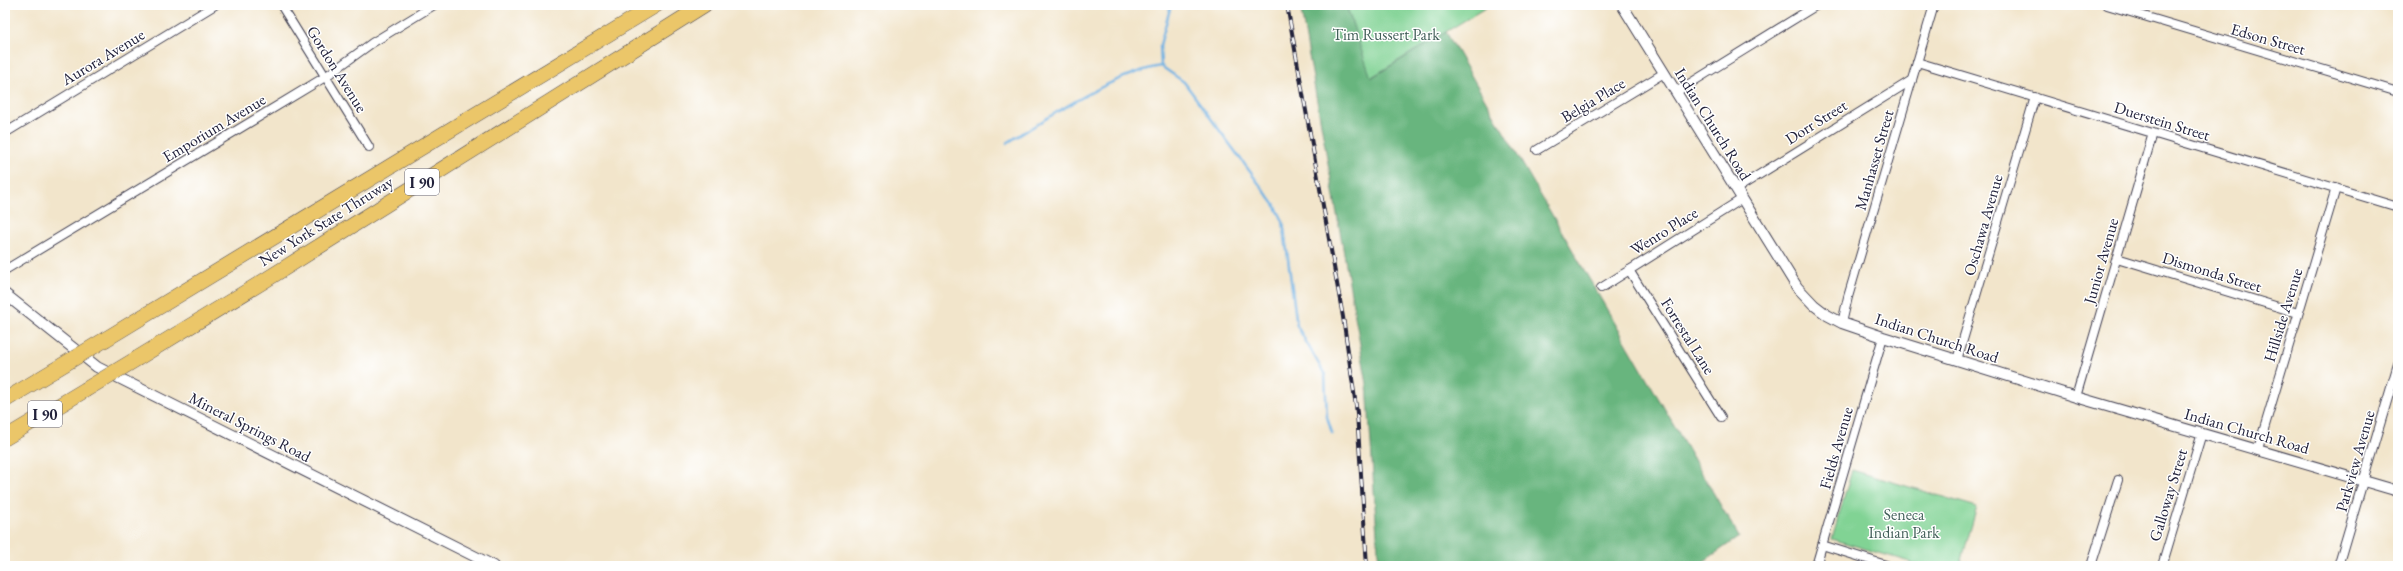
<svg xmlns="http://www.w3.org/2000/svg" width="2403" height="571" font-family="'EB Garamond',serif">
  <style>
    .green { fill: #81d394; stroke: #527a68 }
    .forest { fill: #68b57e; stroke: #456c5c }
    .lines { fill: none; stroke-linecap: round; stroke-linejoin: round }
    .stream { stroke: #6eb1e3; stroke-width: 2.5 }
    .minor-casing { stroke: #413f51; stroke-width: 10 }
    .tertiary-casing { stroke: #413f51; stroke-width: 12 }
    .motorway-casing { stroke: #413f51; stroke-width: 16 }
    .minor { stroke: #fff; stroke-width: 8 }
    .tertiary { stroke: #fff; stroke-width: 10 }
    .motorway { stroke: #ebc669; stroke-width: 15 }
    .rail-casing { stroke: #22223b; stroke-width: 4 }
    .rail { stroke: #fff; stroke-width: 2.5; stroke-dasharray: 8; stroke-linecap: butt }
    .motorway-bridge-casing { stroke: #413f51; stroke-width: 16; stroke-linecap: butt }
    .motorway-bridge { stroke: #ebc669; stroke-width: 15 }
    .labels { text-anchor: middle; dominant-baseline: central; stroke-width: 3; stroke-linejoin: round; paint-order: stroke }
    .shield { fill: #fff; stroke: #646476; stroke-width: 1 }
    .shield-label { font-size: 15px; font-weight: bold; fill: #22223b }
    .park-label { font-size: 16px; fill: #43605a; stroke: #fff }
    .street-label { font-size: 16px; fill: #22223b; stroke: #fff }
  </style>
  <rect width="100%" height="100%" fill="#fff"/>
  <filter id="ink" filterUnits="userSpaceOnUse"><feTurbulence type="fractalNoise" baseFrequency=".025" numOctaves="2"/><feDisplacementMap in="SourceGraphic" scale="8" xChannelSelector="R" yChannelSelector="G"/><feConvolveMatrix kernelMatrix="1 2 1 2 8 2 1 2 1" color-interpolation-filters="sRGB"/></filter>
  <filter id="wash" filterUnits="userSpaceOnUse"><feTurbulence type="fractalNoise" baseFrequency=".012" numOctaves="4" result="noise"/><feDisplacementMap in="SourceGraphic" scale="16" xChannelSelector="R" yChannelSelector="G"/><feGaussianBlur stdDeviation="0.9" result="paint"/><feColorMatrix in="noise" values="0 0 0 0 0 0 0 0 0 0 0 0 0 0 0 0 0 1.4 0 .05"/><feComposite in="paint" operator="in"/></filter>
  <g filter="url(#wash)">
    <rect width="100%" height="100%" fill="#f2e5cb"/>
    <g class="green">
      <polygon points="1346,5 1490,5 1370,78"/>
      <polygon points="1852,470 1977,507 1960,566 1923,566 1832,539"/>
    </g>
    <polygon class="forest" points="1300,5 1346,5 1371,78 1446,32 1739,537 1697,566 1379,566 1367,384"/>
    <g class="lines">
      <g class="stream">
        <polyline points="1161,66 1160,45 1171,5"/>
        <path d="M1007 143C1051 116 1110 75 1161 66L1184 82 1276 207 1283 221 1297 326 1325 375 1327 417 1332 433"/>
      </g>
    </g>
  </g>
  <g filter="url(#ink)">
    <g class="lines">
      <g class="minor-casing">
        <g id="minor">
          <polyline points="281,5 369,147"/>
          <polyline points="2107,5 2398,92"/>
          <polyline points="1917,62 2398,207"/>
          <polyline points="1676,92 1817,5"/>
          <polyline points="5,133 215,5"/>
          <polyline points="1537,150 1664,73"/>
          <polyline points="1736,189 1912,80"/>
          <polyline points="2117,258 2298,313"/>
          <polyline points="5,270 325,77 372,43 434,5"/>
          <polyline points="1629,270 1721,417"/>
          <polyline points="1601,288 1742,199"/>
          <polyline points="1842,323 1848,297 1934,5"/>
          <polyline points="1957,360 2035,97"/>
          <polyline points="2076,397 2153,133"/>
          <polyline points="2258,449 2336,188"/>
          <polyline points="1822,545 1889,566"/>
          <polyline points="1816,566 1883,337"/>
          <polyline points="2091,566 2118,480"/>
          <polyline points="2162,566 2202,433"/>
          <polyline points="2338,566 2398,364"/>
        </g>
      </g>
      <g class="tertiary-casing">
        <g id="tertiary">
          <polyline points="1622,5 1797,287 1814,305 1827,315 1842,323 1883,337 2076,397 2398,491"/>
          <polyline points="5,294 97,367 494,566"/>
        </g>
      </g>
      <g class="motorway-casing">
        <g id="motorway">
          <polyline points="106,339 656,5"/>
          <polyline points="138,358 264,281 704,5"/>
          <polyline points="5,400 53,371"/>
          <polyline points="5,438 85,390"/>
        </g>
      </g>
      <use href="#minor" class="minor"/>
      <use href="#tertiary" class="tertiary"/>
      <use href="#motorway" class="motorway"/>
      <g class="rail-casing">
        <polyline id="rail" points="1287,5 1343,317 1357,413 1367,566"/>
      </g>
      <use href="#rail" class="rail"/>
      <g class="motorway-bridge-casing">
        <g id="motorway-bridge">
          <polyline points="53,371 106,339"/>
          <polyline points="85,390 138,358"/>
        </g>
      </g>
      <use href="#motorway-bridge" class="motorway-bridge"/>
    </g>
  </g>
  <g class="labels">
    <g class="shield">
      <rect x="405" y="169" width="34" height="26" rx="3"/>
      <rect x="28" y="401" width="34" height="26" rx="3"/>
    </g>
    <g class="shield-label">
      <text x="422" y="182">I 90</text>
      <text x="45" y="414">I 90</text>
    </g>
    <g class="park-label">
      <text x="1386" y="34">Tim Russert Park</text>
      <text x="1904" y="514">Seneca<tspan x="1904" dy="18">Indian Park</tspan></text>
    </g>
    <g class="street-label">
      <text transform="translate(2268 39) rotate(16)">Edson Street</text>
      <text transform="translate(103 57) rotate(-31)">Aurora Avenue</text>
      <text transform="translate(337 69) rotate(58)">Gordon Avenue</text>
      <text transform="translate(1593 100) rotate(-31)">Belgia Place</text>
      <text transform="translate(2162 121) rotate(17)">Duerstein Street</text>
      <text transform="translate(1816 122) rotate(-32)">Dorr Street</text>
      <text transform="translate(1713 124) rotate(58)">Indian Church Road</text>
      <text transform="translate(214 128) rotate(-31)">Emporium Avenue</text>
      <text transform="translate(1874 160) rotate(-74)">Manhasset Street</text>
      <text transform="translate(326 221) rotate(-32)">New York State Thruway</text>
      <text transform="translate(1983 225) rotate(-74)">Oschawa Avenue</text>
      <text transform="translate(1664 231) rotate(-32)">Wenro Place</text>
      <text transform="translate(2101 261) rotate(-74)">Junior Avenue</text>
      <text transform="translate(2212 272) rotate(17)">Dismonda Street</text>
      <text transform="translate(2283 315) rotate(-73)">Hillside Avenue</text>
      <text transform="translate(1688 336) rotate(58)">Forrestal Lane</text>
      <text transform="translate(1937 338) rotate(18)">Indian Church Road</text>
      <text transform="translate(250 427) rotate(27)">Mineral Springs Road</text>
      <text transform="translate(2247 431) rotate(16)">Indian Church Road</text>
      <text transform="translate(1836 448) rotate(-74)">Fields Avenue</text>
      <text transform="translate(2355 461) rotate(-74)">Parkview Avenue</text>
      <text transform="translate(2168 495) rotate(-73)">Galloway Street</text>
    </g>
  </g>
  <rect width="2403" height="571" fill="none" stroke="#fff" stroke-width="20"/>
</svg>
